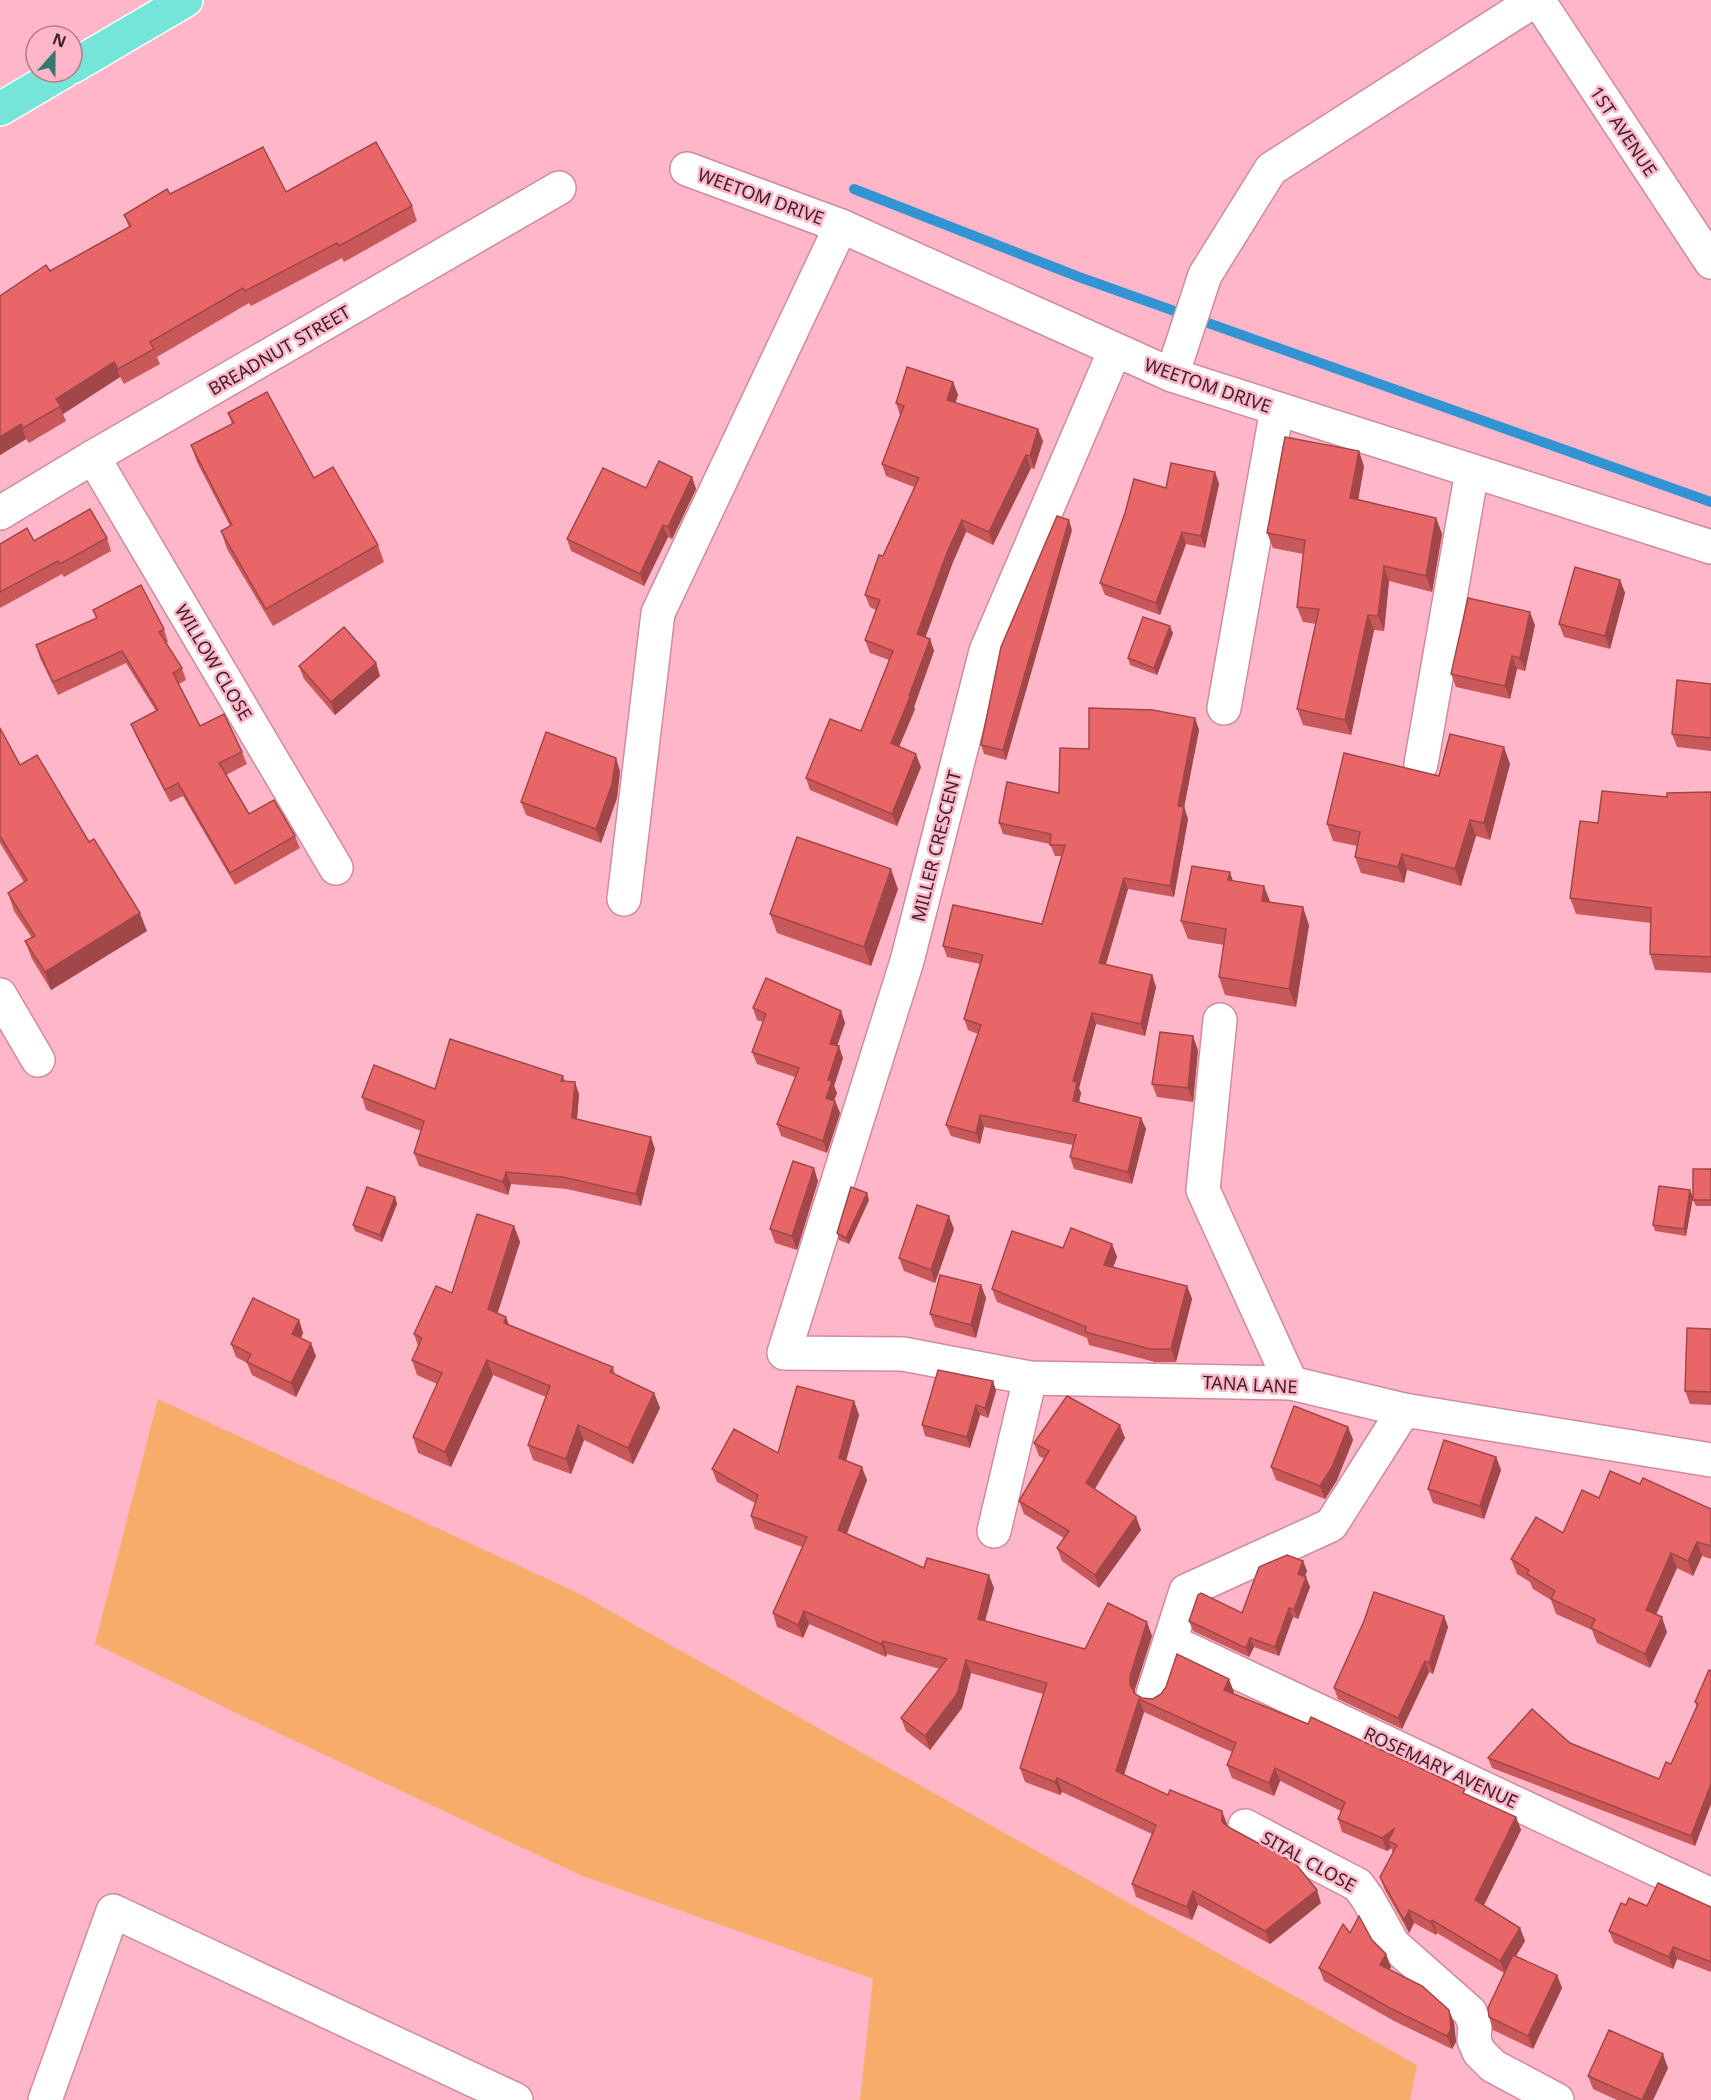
<svg xmlns="http://www.w3.org/2000/svg" width="1711" height="2100" font-family="'Noto Sans',sans-serif">
  <style>
    .green { fill: #f7ac69 }
    .lines { fill: none; stroke-linecap: round; stroke-linejoin: round }
    .stream { stroke: #3394d3; stroke-width: 10 }
    .street-casing { stroke: #d08b9e; stroke-width: 36 }
    .primary-casing { stroke: #fff; stroke-width: 36 }
    .street { stroke: #fff; stroke-width: 33 }
    .primary { stroke: #76e5d9; stroke-width: 33 }
    .wall { fill: #c85859 }
    .shaded-wall { fill: #a24749 }
    .building { fill: #e86668; stroke: #a24749; stroke-width: 1.5 }
    .labels { text-anchor: middle; dominant-baseline: central; stroke-width: 5; stroke-linejoin: round; paint-order: stroke }
    .street-label { font-size: 18px; fill: #3e222a; stroke: #ffb6c9 }
  </style>
  <rect width="100%" height="100%" fill="#ffb6c9"/>
  <polygon class="green" points="158,1399 580,1594 1417,2065 1410,2100 860,2100 873,1979 580,1875 255,1722 95,1644"/>
  <g class="lines">
    <polyline class="stream" points="854,189 1079,277 1711,502"/>
    <g class="street-casing">
      <g id="street">
        <polyline points="1538,0 1711,262"/>
        <polyline points="687,169 841,226 1172,375 1711,547"/>
        <polyline points="1115,350 986,651 907,961 784,1353 903,1354 1030,1378 1291,1383 1404,1410 1711,1460"/>
        <polyline points="1172,375 1205,275 1271,169 1535,0"/>
        <polyline points="93,457 336,868"/>
        <polyline points="0,513 93,457 559,188"/>
        <polyline points="1224,708 1277,409"/>
        <polyline points="1421,764 1472,471"/>
        <polyline points="624,899 658,613 841,226"/>
        <polyline points="0,995 38,1060"/>
        <polyline points="1220,1020 1203,1190 1291,1383"/>
        <polyline points="994,1531 1030,1378"/>
        <polyline points="1170,1641 1711,1895"/>
        <polyline points="1153,1694 1186,1591 1331,1525 1404,1410"/>
        <polyline points="1245,1826 1358,1885 1368,1899 1393,1944 1470,2012 1475,2025 1474,2040 1479,2052 1493,2066 1557,2100"/>
        <polyline points="45,2100 113,1911 516,2100"/>
      </g>
    </g>
    <g class="primary-casing">
      <g id="primary">
        <polyline points="72,67 186,0"/>
        <polyline points="0,109 63,72"/>
      </g>
    </g>
    <use href="#street" class="street"/>
    <use href="#primary" class="primary"/>
  </g>
  <g class="wall">
    <polygon points="286,192 412,206 417,221 344,262 342,258 251,306 249,303 157,357 160,364 124,384 120,377 63,414 66,421 29,443 26,439 0,455 50,271 129,227 124,215 170,194"/>
    <polygon points="953,382 958,395 955,403 1043,441 1034,469 1031,468 993,545 966,532 953,562 925,637 930,639 934,651 914,707 915,709 899,747 921,767 897,826 810,790 806,778 861,731 889,660 870,653 865,640 876,610 870,607 865,595 914,487 886,476 882,464 900,415 896,403"/>
    <polygon points="228,413 314,478 378,545 384,562 273,626 227,549 221,531 230,526 197,462 191,445 232,424"/>
    <polygon points="1364,466 1358,499 1436,518 1442,534 1432,592 1389,581 1384,631 1374,630 1351,735 1303,725 1297,709 1316,624 1303,622 1297,607 1303,554 1273,548 1267,533"/>
    <polygon points="1215,472 1219,484 1205,548 1186,544 1160,615 1105,595 1100,583 1166,488"/>
    <polygon points="692,477 696,489 672,539 668,537 644,586 571,551 567,539 646,488"/>
    <polygon points="1072,530 1006,760 984,754 981,745"/>
    <polygon points="107,538 111,551 64,577 62,574 0,608 0,544 34,541"/>
    <polygon points="1620,580 1625,593 1610,649 1564,637 1559,624"/>
    <polygon points="93,610 164,629 168,642 166,643 182,668 186,680 179,684 200,726 242,752 247,764 226,775 249,814 295,836 300,848 235,885 183,796 170,802 136,736 131,724 156,711 126,663 58,695 40,658 36,645 96,618"/>
    <polygon points="1535,625 1525,671 1517,669 1510,699 1456,687 1451,674"/>
    <polygon points="1173,633 1157,675 1130,665 1128,658"/>
    <polygon points="376,663 380,676 335,715 304,679 299,666"/>
    <polygon points="1711,684 1711,751 1677,747 1672,734"/>
    <polygon points="1195,718 1199,730 1184,807 1188,819 1174,897 1128,889 1106,964 1152,975 1156,987 1145,1036 1096,1024 1079,1088 1081,1093 1079,1102 1141,1118 1146,1129 1132,1184 1074,1169 1070,1157 1073,1145 984,1127 980,1144 951,1136 946,1125 978,1034 968,1030 964,1019 980,964 947,957 943,946 1042,924 1062,856 1055,856 1050,844 1003,834 999,823 1059,793 1089,749"/>
    <polygon points="0,728 20,765 89,842 147,931 51,990 32,959 25,941 32,938 14,911 8,893 24,882 0,843"/>
    <polygon points="1510,764 1490,840 1476,836 1461,886 1407,870 1404,883 1361,873 1355,857 1357,846 1333,841 1327,824 1439,776"/>
    <polygon points="620,771 617,798 601,843 526,815 521,802"/>
    <polygon points="1711,792 1711,973 1655,970 1650,954 1651,923 1576,914 1570,898 1598,823 1667,797"/>
    <polygon points="1233,881 1309,925 1296,1007 1225,995 1219,977 1224,945 1188,939 1181,921"/>
    <polygon points="898,889 871,966 777,933 770,914"/>
    <polygon points="753,1008 841,1011 845,1023 837,1046 843,1058 834,1086 837,1093 834,1100 835,1101 840,1113 827,1153 781,1136 777,1124 795,1077 757,1064 752,1052 763,1022 757,1020"/>
    <polygon points="1198,1050 1193,1102 1157,1097 1152,1084"/>
    <polygon points="563,1076 565,1081 579,1094 577,1119 655,1149 641,1206 567,1189 511,1184 508,1195 419,1166 414,1153 421,1131 366,1110 362,1097 435,1089"/>
    <polygon points="1711,1169 1711,1206 1696,1206 1693,1200"/>
    <polygon points="818,1181 797,1250 775,1243 770,1229"/>
    <polygon points="395,1197 397,1204 382,1242 355,1231 353,1225"/>
    <polygon points="1693,1197 1686,1236 1655,1231 1653,1225"/>
    <polygon points="869,1200 849,1244 839,1240 837,1233"/>
    <polygon points="514,1226 520,1242 497,1313 506,1317 509,1325 613,1367 615,1374 654,1393 660,1408 633,1464 584,1440 571,1474 533,1460 528,1445 546,1397 493,1375 451,1467 418,1453 413,1437 437,1384 417,1375 412,1360 418,1346 414,1334"/>
    <polygon points="954,1229 935,1283 904,1271 899,1258"/>
    <polygon points="1112,1244 1117,1257 1113,1267 1187,1286 1192,1299 1176,1362 1155,1362 1089,1345 1087,1338 997,1302 992,1289 1063,1248"/>
    <polygon points="981,1285 986,1298 976,1338 935,1327 930,1314"/>
    <polygon points="299,1320 303,1333 301,1338 316,1356 296,1397 252,1375 247,1363 236,1357 231,1344"/>
    <polygon points="1711,1329 1711,1405 1690,1404 1685,1391"/>
    <polygon points="993,1381 996,1391 988,1418 980,1415 970,1448 925,1436 922,1425"/>
    <polygon points="854,1401 859,1415 846,1461 867,1480 847,1534 924,1568 994,1588 985,1621 1085,1649 1152,1636 1135,1689 1135,1694 1142,1698 1153,1699 1234,1692 1233,1694 1467,1795 1516,1817 1521,1830 1484,1905 1520,1928 1525,1941 1516,1956 1557,1975 1562,1988 1533,2049 1493,2030 1489,2017 1504,1973 1437,1933 1436,1935 1414,1923 1409,1933 1385,1890 1380,1877 1393,1853 1391,1848 1387,1851 1342,1832 1338,1819 1341,1811 1280,1781 1274,1796 1232,1778 1227,1765 1232,1752 1144,1712 1124,1775 1168,1795 1222,1811 1227,1826 1321,1903 1270,1944 1198,1905 1192,1920 1136,1897 1132,1884 1152,1834 1062,1792 1060,1795 1025,1782 1020,1768 1043,1694 971,1673 962,1708 930,1750 906,1731 901,1718 940,1669 887,1654 886,1657 809,1624 803,1638 777,1627 773,1613 802,1547 755,1529 751,1516 755,1503 717,1482 712,1469 778,1453"/>
    <polygon points="1348,1427 1353,1440 1337,1480 1325,1499 1276,1480 1271,1467"/>
    <polygon points="1125,1438 1095,1489 1136,1517 1141,1530 1099,1588 1062,1561 1057,1548 1064,1538 1024,1514 1019,1501 1045,1459 1039,1456 1034,1443"/>
    <polygon points="1496,1457 1501,1470 1484,1519 1433,1503 1428,1489"/>
    <polygon points="1640,1484 1711,1509 1711,1559 1702,1556 1693,1576 1677,1568 1656,1614 1667,1632 1650,1668 1597,1643 1592,1630 1556,1614 1551,1600 1533,1589 1530,1582 1517,1574 1511,1559 1563,1533 1599,1498"/>
    <polygon points="1303,1561 1307,1571 1305,1577 1310,1587 1298,1619 1293,1617 1279,1656 1254,1647 1249,1657 1193,1631 1189,1621 1242,1613"/>
    <polygon points="1444,1616 1448,1627 1433,1674 1429,1672 1402,1729 1338,1699 1334,1688"/>
    <polygon points="1711,1671 1711,1804 1695,1846 1492,1768 1488,1758 1570,1743 1659,1779 1671,1764 1697,1707 1695,1702"/>
    <polygon points="1626,1905 1711,1907 1711,1972 1677,1959 1673,1969 1614,1943 1609,1931"/>
    <polygon points="1350,1933 1372,1940 1386,1954 1391,1967 1389,1970 1449,2010 1454,2023 1456,2042 1452,2049 1394,2021 1324,1981 1319,1968"/>
    <polygon points="1668,2068 1653,2100 1617,2100 1593,2089 1588,2076"/>
  </g>
  <g class="shaded-wall">
    <polygon points="114,362 120,377 63,414 56,399"/>
    <polygon points="953,382 958,395 952,413 947,400"/>
    <polygon points="21,424 26,439 0,455 0,437"/>
    <polygon points="1038,429 1043,441 1034,469 1030,456"/>
    <polygon points="1359,451 1364,466 1356,513 1350,498"/>
    <polygon points="1026,455 1031,468 993,545 989,532"/>
    <polygon points="1215,472 1219,484 1205,548 1201,536"/>
    <polygon points="692,477 696,489 672,539 668,527"/>
    <polygon points="1436,518 1442,534 1432,592 1426,576"/>
    <polygon points="962,520 966,532 953,562 922,647 917,634 948,550"/>
    <polygon points="1069,520 1072,530 1006,760 1003,750"/>
    <polygon points="663,525 668,537 644,586 640,574"/>
    <polygon points="1182,532 1186,544 1160,615 1156,603"/>
    <polygon points="1384,566 1389,581 1384,631 1378,616"/>
    <polygon points="1620,580 1625,593 1610,649 1605,636"/>
    <polygon points="1530,612 1535,625 1525,671 1520,658"/>
    <polygon points="1368,615 1374,630 1351,735 1345,720"/>
    <polygon points="1170,626 1173,633 1157,675 1154,668"/>
    <polygon points="930,639 934,651 914,707 915,709 895,756 891,743"/>
    <polygon points="1512,656 1517,669 1510,699 1505,686"/>
    <polygon points="376,663 380,676 335,715 331,702"/>
    <polygon points="1195,718 1199,730 1182,818 1178,806"/>
    <polygon points="1504,747 1510,764 1490,840 1484,823"/>
    <polygon points="916,754 921,767 897,826 892,814"/>
    <polygon points="616,758 620,771 617,798 601,843 596,829"/>
    <polygon points="1184,807 1188,819 1174,897 1170,886"/>
    <polygon points="1470,820 1476,836 1461,886 1455,869"/>
    <polygon points="1402,854 1407,870 1404,883 1398,867"/>
    <polygon points="891,869 898,889 871,966 864,947"/>
    <polygon points="1230,872 1236,890 1228,880"/>
    <polygon points="1124,878 1128,889 1103,974 1099,963"/>
    <polygon points="1264,886 1271,904 1262,901"/>
    <polygon points="1303,907 1309,925 1296,1007 1289,989"/>
    <polygon points="140,913 147,931 51,990 45,972"/>
    <polygon points="1152,975 1156,987 1145,1036 1141,1024"/>
    <polygon points="841,1011 845,1023 834,1055 830,1044"/>
    <polygon points="1092,1013 1096,1024 1079,1088 1081,1093 1077,1112 1073,1101 1073,1081"/>
    <polygon points="1193,1036 1198,1050 1193,1102 1188,1088"/>
    <polygon points="839,1046 843,1058 834,1086 837,1093 831,1109 826,1098 828,1080"/>
    <polygon points="575,1082 579,1094 576,1130 572,1118"/>
    <polygon points="835,1101 840,1113 827,1153 823,1141"/>
    <polygon points="980,1115 984,1127 980,1144 976,1133"/>
    <polygon points="1141,1118 1146,1129 1132,1184 1128,1172"/>
    <polygon points="651,1137 655,1149 641,1206 636,1194"/>
    <polygon points="814,1168 818,1181 797,1250 792,1236"/>
    <polygon points="506,1172 511,1184 508,1195 503,1182"/>
    <polygon points="1690,1190 1693,1197 1686,1236 1684,1229"/>
    <polygon points="867,1193 869,1200 849,1244 846,1238"/>
    <polygon points="395,1197 397,1204 382,1242 380,1235"/>
    <polygon points="949,1216 954,1229 935,1283 931,1270"/>
    <polygon points="514,1226 520,1242 494,1325 488,1309"/>
    <polygon points="1112,1244 1117,1257 1109,1278 1104,1265"/>
    <polygon points="981,1285 986,1298 976,1338 971,1325"/>
    <polygon points="1187,1286 1192,1299 1176,1362 1171,1349"/>
    <polygon points="506,1317 512,1333 504,1323"/>
    <polygon points="299,1320 303,1333 297,1347 292,1334"/>
    <polygon points="311,1343 316,1356 296,1397 291,1383"/>
    <polygon points="487,1360 493,1375 451,1467 445,1452"/>
    <polygon points="993,1381 996,1391 988,1418 985,1408"/>
    <polygon points="654,1393 660,1408 633,1464 628,1448"/>
    <polygon points="854,1401 859,1415 843,1471 839,1458"/>
    <polygon points="976,1405 980,1415 970,1448 967,1437"/>
    <polygon points="578,1425 584,1440 571,1474 566,1459"/>
    <polygon points="1120,1425 1125,1438 1090,1496 1086,1483"/>
    <polygon points="1348,1427 1353,1440 1337,1480 1325,1499 1320,1486"/>
    <polygon points="1496,1457 1501,1470 1484,1519 1480,1506"/>
    <polygon points="862,1467 867,1480 843,1543 838,1530"/>
    <polygon points="1136,1517 1141,1530 1099,1588 1095,1575"/>
    <polygon points="1697,1542 1702,1556 1693,1576 1688,1561"/>
    <polygon points="1671,1553 1677,1568 1652,1624 1646,1610"/>
    <polygon points="1303,1561 1307,1571 1302,1584 1298,1574"/>
    <polygon points="989,1575 994,1588 982,1632 978,1619"/>
    <polygon points="1306,1577 1310,1587 1298,1619 1294,1610"/>
    <polygon points="1289,1608 1293,1617 1279,1656 1275,1647"/>
    <polygon points="804,1611 809,1624 803,1638 798,1625"/>
    <polygon points="1444,1616 1448,1627 1433,1674 1429,1663"/>
    <polygon points="1662,1617 1667,1632 1650,1668 1645,1654"/>
    <polygon points="1147,1622 1152,1636 1135,1689 1135,1699 1130,1685 1130,1676"/>
    <polygon points="1250,1638 1254,1647 1249,1657 1246,1648"/>
    <polygon points="883,1641 887,1654 886,1657 881,1644"/>
    <polygon points="966,1660 971,1673 962,1708 930,1750 925,1736"/>
    <polygon points="1425,1661 1429,1672 1402,1729 1398,1718"/>
    <polygon points="1229,1679 1234,1692 1229,1704 1224,1690"/>
    <polygon points="1139,1699 1144,1712 1121,1784 1116,1771"/>
    <polygon points="1275,1768 1280,1781 1274,1796 1269,1783"/>
    <polygon points="1057,1778 1062,1792 1060,1795 1055,1782"/>
    <polygon points="1711,1784 1711,1804 1695,1846 1691,1836"/>
    <polygon points="1222,1811 1227,1824 1226,1835 1222,1822"/>
    <polygon points="1516,1817 1521,1830 1480,1913 1475,1900"/>
    <polygon points="1395,1828 1388,1841 1391,1848 1387,1851 1382,1838"/>
    <polygon points="1317,1890 1321,1903 1270,1944 1265,1931"/>
    <polygon points="1193,1891 1198,1905 1192,1920 1187,1907"/>
    <polygon points="1409,1910 1414,1923 1409,1933 1404,1920"/>
    <polygon points="1432,1920 1437,1933 1436,1935 1431,1922"/>
    <polygon points="1520,1928 1525,1941 1505,1974 1500,1961"/>
    <polygon points="1673,1947 1677,1959 1673,1969 1669,1957"/>
    <polygon points="1386,1954 1391,1967 1384,1978 1380,1965"/>
    <polygon points="1557,1975 1562,1988 1533,2049 1528,2036"/>
    <polygon points="1449,2010 1454,2023 1456,2042 1452,2049 1447,2036"/>
    <polygon points="1663,2054 1668,2068 1653,2100 1642,2100"/>
  </g>
  <g class="building">
    <polygon points="376,142 412,206 339,246 337,243 245,291 243,288 150,342 154,349 118,369 114,362 56,399 61,406 23,428 21,424 0,437 0,296 46,265 50,271 131,226 124,215 167,189 170,194 263,147 286,192"/>
    <polygon points="907,367 953,382 947,400 1038,429 1030,456 1026,455 989,532 962,520 948,550 917,634 930,639 909,696 910,697 891,743 916,754 892,814 806,778 830,719 861,731 893,651 865,640 880,600 865,595 879,555 883,556 919,478 882,464 904,406 896,403"/>
    <polygon points="267,392 314,478 333,467 378,545 266,609 221,531 232,525 191,445 234,423 228,413"/>
    <polygon points="1285,437 1359,451 1350,498 1436,518 1426,576 1384,566 1378,616 1368,615 1345,720 1297,709 1319,609 1297,607 1305,540 1267,533"/>
    <polygon points="659,461 692,477 668,527 663,525 640,574 567,539 603,468 646,488"/>
    <polygon points="1171,463 1215,472 1201,536 1182,532 1156,603 1100,583 1125,513 1134,479 1166,488"/>
    <polygon points="90,509 107,538 60,564 58,561 0,592 0,544 27,528 34,541"/>
    <polygon points="1057,516 1069,520 1003,750 981,745 1001,647"/>
    <polygon points="1575,567 1620,580 1605,636 1559,624"/>
    <polygon points="141,585 164,629 159,632 182,668 173,673 200,726 224,714 242,752 219,763 249,814 274,800 295,836 230,873 178,783 165,790 131,724 158,710 122,651 53,682 36,645 97,618 93,610"/>
    <polygon points="1468,598 1530,612 1520,658 1512,656 1505,686 1451,674"/>
    <polygon points="1143,617 1170,626 1154,668 1128,658"/>
    <polygon points="344,627 376,663 331,702 299,666"/>
    <polygon points="1677,680 1711,684 1711,738 1672,734"/>
    <polygon points="1089,708 1153,710 1195,718 1178,806 1184,807 1170,886 1124,878 1099,963 1152,975 1141,1024 1092,1013 1073,1081 1077,1082 1073,1101 1141,1118 1128,1172 1070,1157 1076,1135 980,1115 976,1133 946,1125 981,1025 964,1019 983,955 943,946 953,905 1042,924 1065,845 1050,845 1051,834 999,823 1007,782 1059,793 1060,748 1089,749"/>
    <polygon points="0,728 20,765 37,755 89,842 94,839 140,913 45,972 25,941 35,936 8,893 27,880 0,836"/>
    <polygon points="546,732 616,758 612,784 596,829 521,802"/>
    <polygon points="1450,734 1504,747 1484,823 1470,820 1455,869 1402,854 1398,867 1355,857 1360,832 1327,824 1344,753 1439,776"/>
    <polygon points="1602,791 1667,797 1667,793 1711,792 1711,957 1650,954 1651,908 1570,898 1580,821 1598,823"/>
    <polygon points="797,837 891,869 864,947 770,914"/>
    <polygon points="1192,866 1230,872 1228,880 1264,886 1262,901 1303,907 1289,989 1219,977 1226,929 1181,921"/>
    <polygon points="766,978 841,1011 830,1044 839,1046 828,1080 832,1081 826,1098 835,1101 823,1141 777,1124 799,1068 752,1052 766,1014 753,1008"/>
    <polygon points="1160,1032 1193,1036 1188,1088 1152,1084"/>
    <polygon points="450,1039 563,1076 561,1081 575,1082 572,1118 651,1137 636,1194 563,1177 506,1172 503,1182 414,1153 424,1121 362,1097 374,1065 435,1089"/>
    <polygon points="793,1161 814,1168 792,1236 770,1229"/>
    <rect x="1693" y="1169" width="18" height="31"/>
    <polygon points="1659,1186 1690,1190 1684,1229 1653,1225"/>
    <polygon points="367,1187 395,1197 380,1235 353,1225"/>
    <polygon points="851,1187 867,1193 846,1238 837,1233"/>
    <polygon points="917,1205 949,1216 931,1270 899,1258"/>
    <polygon points="477,1214 514,1226 488,1309 506,1317 504,1323 613,1367 610,1372 654,1393 628,1448 578,1425 566,1459 528,1445 550,1386 487,1360 445,1452 413,1437 442,1373 412,1360 422,1338 414,1334 436,1286 452,1293"/>
    <polygon points="1071,1228 1112,1244 1104,1265 1187,1286 1171,1349 1150,1349 1085,1332 1086,1327 992,1289 1012,1231 1063,1248"/>
    <polygon points="940,1275 981,1285 971,1325 930,1314"/>
    <polygon points="253,1298 299,1320 292,1334 311,1343 291,1383 247,1362 251,1354 231,1344"/>
    <polygon points="1687,1328 1711,1329 1711,1392 1685,1391"/>
    <polygon points="938,1370 993,1381 985,1408 976,1405 967,1437 922,1425"/>
    <polygon points="797,1386 854,1401 839,1458 862,1467 838,1530 924,1568 927,1558 989,1575 978,1619 1085,1649 1108,1603 1147,1622 1130,1676 1130,1685 1135,1694 1142,1698 1153,1699 1161,1694 1166,1687 1177,1654 1229,1679 1224,1690 1308,1724 1311,1717 1465,1789 1463,1793 1516,1817 1475,1900 1520,1928 1500,1961 1432,1920 1431,1922 1409,1910 1404,1920 1380,1877 1397,1845 1388,1841 1395,1828 1382,1838 1338,1819 1345,1802 1275,1768 1269,1783 1227,1765 1236,1743 1139,1699 1116,1771 1168,1795 1170,1790 1222,1811 1222,1822 1232,1829 1295,1863 1317,1890 1265,1931 1193,1891 1187,1907 1132,1884 1156,1825 1057,1778 1055,1782 1020,1768 1047,1683 966,1660 957,1694 925,1736 901,1718 947,1659 883,1641 881,1644 804,1611 798,1625 773,1613 807,1537 751,1516 758,1495 712,1469 734,1429 778,1453"/>
    <polygon points="1067,1396 1120,1425 1086,1483 1136,1517 1095,1575 1057,1548 1069,1531 1019,1501 1049,1451 1034,1443"/>
    <polygon points="1294,1406 1348,1427 1332,1467 1320,1486 1271,1467"/>
    <polygon points="1444,1440 1496,1457 1480,1506 1428,1489"/>
    <polygon points="1610,1471 1640,1484 1643,1478 1711,1509 1711,1546 1697,1542 1688,1561 1671,1553 1646,1610 1662,1617 1645,1654 1591,1628 1595,1619 1551,1599 1555,1591 1527,1574 1529,1570 1511,1559 1536,1517 1563,1533 1582,1490 1599,1498"/>
    <polygon points="1287,1555 1303,1561 1298,1574 1306,1577 1294,1610 1289,1608 1275,1647 1250,1638 1246,1648 1189,1621 1198,1595 1201,1593 1242,1613 1259,1567"/>
    <polygon points="1374,1592 1444,1616 1429,1663 1425,1661 1398,1718 1334,1688 1364,1621"/>
    <polygon points="1709,1670 1711,1671 1711,1784 1691,1836 1488,1758 1532,1709 1570,1743 1659,1779 1666,1762 1671,1764 1698,1704 1695,1702"/>
    <polygon points="1658,1883 1711,1907 1711,1962 1673,1947 1669,1957 1609,1931 1621,1903 1626,1905 1629,1898 1647,1906"/>
    <polygon points="1359,1916 1372,1940 1386,1954 1380,1965 1422,1986 1449,2010 1451,2029 1447,2036 1390,2008 1319,1968 1343,1924 1350,1933"/>
    <polygon points="1513,1955 1557,1975 1528,2036 1489,2017 1488,2008"/>
    <polygon points="1609,2030 1663,2054 1642,2100 1588,2076"/>
  </g>
  <g class="labels">
    <g class="street-label">
      <text transform="translate(1624 131) rotate(56)">1ST AVENUE</text>
      <text transform="translate(761 196) rotate(20)">WEETOM DRIVE</text>
      <text transform="translate(279 350) rotate(-30)">BREADNUT STREET</text>
      <text transform="translate(1208 385) rotate(19)">WEETOM DRIVE</text>
      <text transform="translate(214 662) rotate(59)">WILLOW CLOSE</text>
      <text transform="translate(936 846) rotate(-76)">MILLER CRESCENT</text>
      <text transform="translate(1250 1384) rotate(3)">TANA LANE</text>
      <text transform="translate(1441 1767) rotate(25)">ROSEMARY AVENUE</text>
      <text transform="translate(1309 1861) rotate(29)">SITAL CLOSE</text>
    </g>
  </g>
  <g transform="translate(54 54) rotate(21)"><circle r="28" fill="#ffb6c9" stroke="#b27b89" stroke-width="1.5"/>
  <path d="M0-4.5L10 22L0 15L-10 22Z" fill="#32786d"/>
  <text y="-9" font-size="16" font-weight="bold" text-anchor="middle" fill="#3e222a">N</text>
  </g>
</svg>
